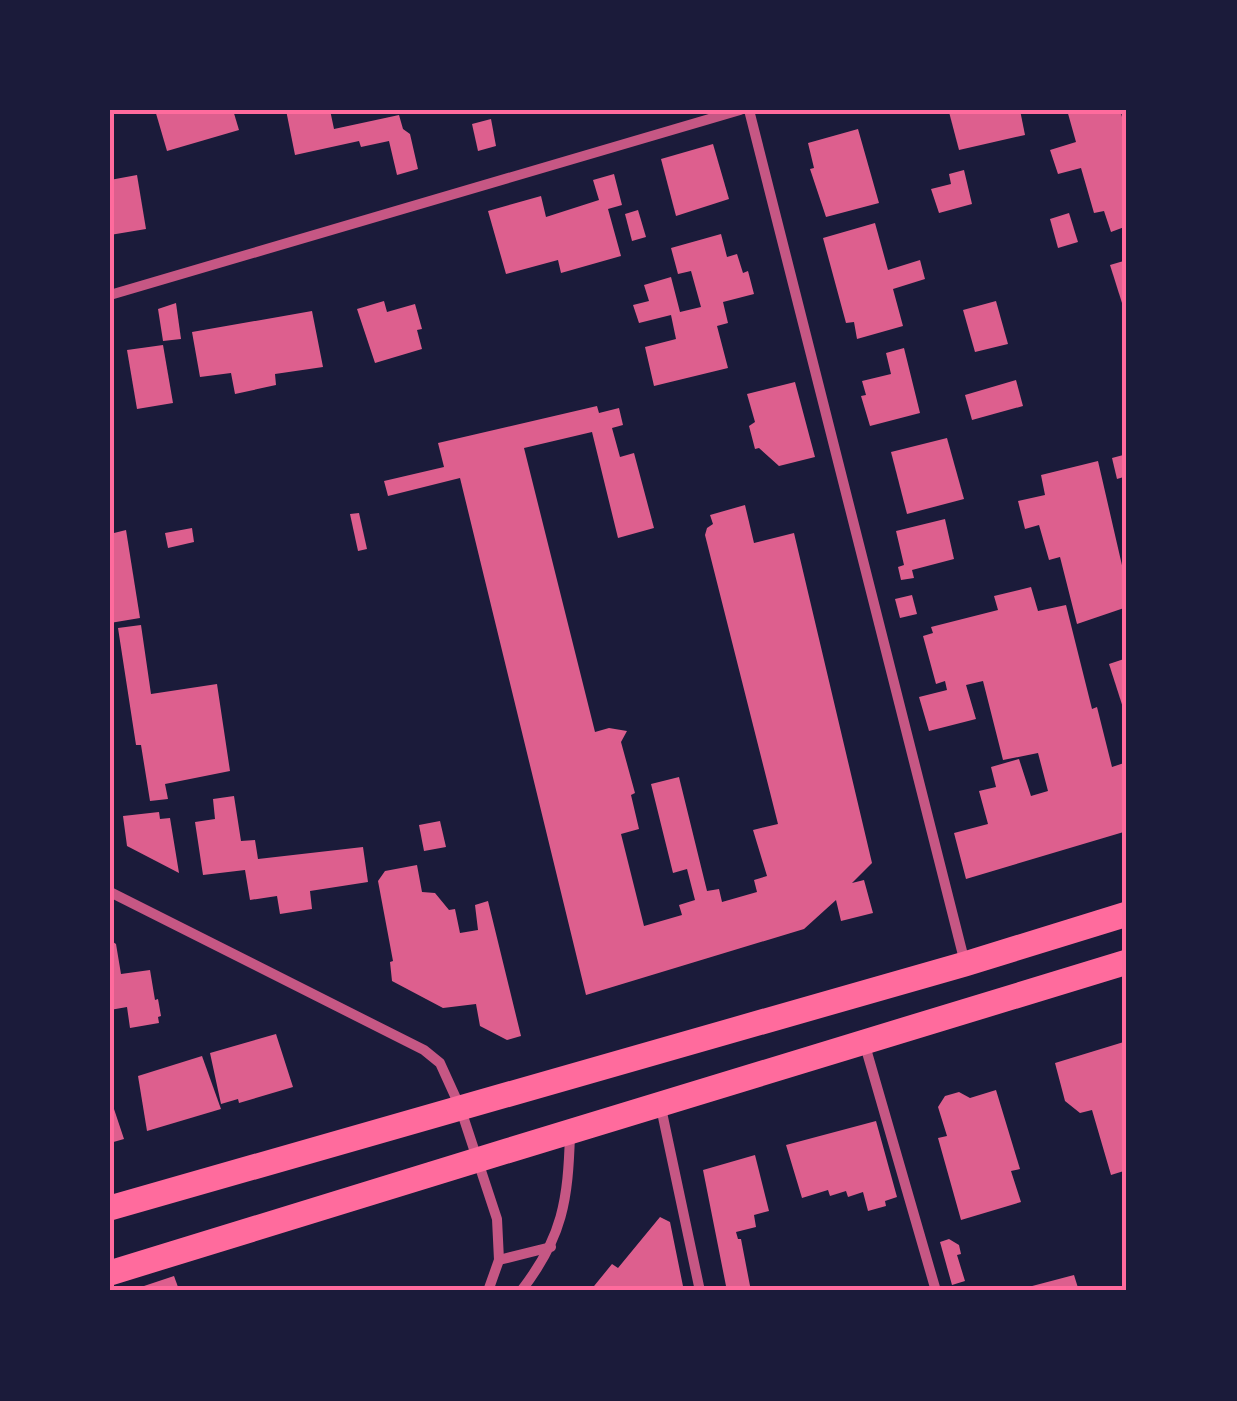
<svg xmlns="http://www.w3.org/2000/svg" width="1237" height="1401" font-family="Merriweather,serif">
  <style>
    .building { fill: #dd5f8e }
    .lines { fill: none; stroke-linecap: round; stroke-linejoin: round }
    .minor { stroke: #c65784; stroke-width: 10 }
    .primary { stroke: #ff6b9d; stroke-width: 25 }
    .neatline { fill: none; stroke: #ff6b9d; stroke-width: 4 }
  </style>
  <rect width="100%" height="100%" fill="#1b1b3a"/>
  <g class="building">
    <polygon points="155,110 233,110 239,130 167,151"/>
    <polygon points="286,110 330,110 334,129 399,115 403,129 410,134 418,169 397,175 389,141 361,147 359,141 295,155"/>
    <polygon points="958,110 1020,110 1025,135 959,150 949,112"/>
    <polygon points="1067,110 1120,110 1127,134 1127,226 1111,232 1104,211 1094,213 1081,168 1058,174 1050,150 1076,142"/>
    <polygon points="491,119 496,146 478,151 472,124"/>
    <polygon points="858,129 879,203 826,217 810,169 814,168 808,143"/>
    <polygon points="713,144 729,199 676,216 661,159"/>
    <polygon points="964,170 972,204 939,213 931,189 951,184 949,174"/>
    <polygon points="614,174 622,205 608,209 621,256 561,273 558,260 506,274 488,211 541,196 546,217 599,200 593,180"/>
    <polygon points="137,175 146,229 110,235 110,180"/>
    <polygon points="638,210 646,237 632,241 625,214"/>
    <polygon points="1069,213 1078,242 1058,248 1050,219"/>
    <polygon points="875,223 888,270 920,260 925,279 893,289 903,326 857,339 854,322 846,323 823,238"/>
    <polygon points="721,234 727,257 737,254 743,273 748,271 754,294 723,302 728,323 717,326 728,368 654,386 645,347 676,339 671,315 639,323 633,305 649,301 644,285 671,277 680,312 701,307 691,271 678,274 671,248"/>
    <polygon points="1127,260 1127,301 1122,303 1110,265"/>
    <polygon points="384,301 387,312 415,304 422,329 417,330 422,349 375,363 357,309"/>
    <polygon points="996,301 1008,344 975,352 963,310"/>
    <polygon points="176,303 181,339 163,341 158,309"/>
    <polygon points="312,311 323,367 275,374 276,385 235,394 231,373 200,377 192,332"/>
    <polygon points="163,345 173,403 137,409 127,350"/>
    <polygon points="904,348 920,413 870,426 861,396 866,395 862,381 891,374 886,353"/>
    <polygon points="1016,380 1023,406 972,420 965,395"/>
    <polygon points="795,382 815,457 779,466 759,448 755,449 749,426 755,422 747,394"/>
    <polygon points="597,406 599,413 619,408 623,425 612,428 620,457 634,453 654,528 618,538 592,432 524,448 595,732 609,728 627,731 621,742 635,793 631,795 639,829 621,834 644,926 682,915 679,905 695,900 687,869 673,873 651,784 679,777 707,891 719,889 722,902 757,892 754,880 767,876 753,830 778,824 705,535 707,528 713,524 710,515 745,505 754,543 794,533 872,863 852,883 864,880 873,913 841,921 836,900 804,929 586,995 460,478 388,496 384,481 444,467 438,443"/>
    <polygon points="947,438 964,499 907,514 891,452"/>
    <polygon points="1127,454 1127,476 1117,479 1112,458"/>
    <polygon points="1098,461 1127,587 1127,607 1077,624 1060,557 1049,560 1039,525 1025,529 1018,501 1045,495 1041,475"/>
    <polygon points="359,513 367,549 358,551 350,514"/>
    <polygon points="945,519 954,559 912,570 914,578 901,580 898,567 904,565 896,531"/>
    <polygon points="192,528 194,542 168,548 165,533"/>
    <polygon points="126,530 140,618 110,623 110,534"/>
    <polygon points="1031,587 1038,611 1066,605 1092,709 1097,707 1112,767 1127,762 1127,831 966,879 954,833 988,824 979,791 996,787 991,767 1019,759 1031,796 1048,791 1038,753 1003,760 983,681 966,685 976,719 929,731 919,697 947,690 945,681 936,684 923,636 933,633 931,627 998,610 994,596"/>
    <polygon points="912,595 917,614 900,618 895,599"/>
    <polygon points="141,625 151,694 217,684 230,771 165,784 168,799 150,801 141,745 136,745 118,628"/>
    <polygon points="1127,658 1127,717 1126,717 1109,664"/>
    <polygon points="234,796 241,841 255,840 258,859 363,847 368,882 310,891 312,909 280,914 277,896 250,900 245,870 203,875 195,822 215,819 213,799"/>
    <polygon points="159,812 160,819 170,818 179,873 127,846 123,816"/>
    <polygon points="440,821 446,847 424,851 419,825"/>
    <polygon points="417,865 422,892 435,893 449,910 455,909 460,933 478,930 475,905 488,901 521,1036 507,1040 480,1026 476,1004 443,1008 392,981 390,962 393,961 378,881 385,871"/>
    <polygon points="110,940 116,944 121,974 150,970 155,1000 158,999 161,1016 158,1017 159,1023 130,1028 127,1007 110,1010"/>
    <polygon points="276,1034 293,1087 239,1103 238,1099 221,1104 210,1053"/>
    <polygon points="1127,1041 1127,1170 1111,1175 1092,1110 1080,1113 1065,1101 1055,1063"/>
    <polygon points="202,1056 221,1109 147,1131 138,1076"/>
    <polygon points="996,1090 1020,1169 1011,1171 1021,1202 961,1220 938,1138 947,1136 938,1107 945,1096 959,1092 970,1098"/>
    <polygon points="110,1097 124,1139 110,1143"/>
    <polygon points="876,1121 897,1197 885,1201 886,1206 868,1211 863,1192 848,1197 846,1191 830,1196 828,1190 802,1198 786,1145"/>
    <polygon points="755,1155 769,1211 754,1215 756,1227 736,1232 738,1239 741,1239 751,1291 727,1291 703,1170"/>
    <polygon points="660,1217 670,1222 684,1291 590,1291 612,1264 618,1268"/>
    <polygon points="949,1239 959,1245 961,1254 957,1255 965,1281 952,1285 940,1242"/>
    <polygon points="1074,1275 1079,1291 1017,1291 1017,1290"/>
    <polygon points="174,1276 178,1287 166,1291 129,1291"/>
  </g>
  <g class="lines">
    <g class="minor">
      <polyline points="749,110 965,963"/>
      <polyline points="110,295 740,110"/>
      <polyline points="110,892 424,1050 440,1063 460,1107 497,1219 499,1260 488,1291"/>
      <polyline points="864,1042 936,1291"/>
      <polyline points="660,1103 700,1291"/>
      <polyline points="499,1260 551,1247"/>
      <path d="M521 1291C563 1237 568 1200 570 1134"/>
    </g>
    <g class="primary">
      <polyline points="110,1208 965,964 1127,914"/>
      <path d="M110 1273C449 1169 787 1064 1127 962"/>
    </g>
  </g>
  <rect width="1237" height="1401" fill="none" stroke="#1b1b3a" stroke-width="225"/>
  <rect x="112" y="112" width="1012" height="1176" class="neatline"/>
</svg>
